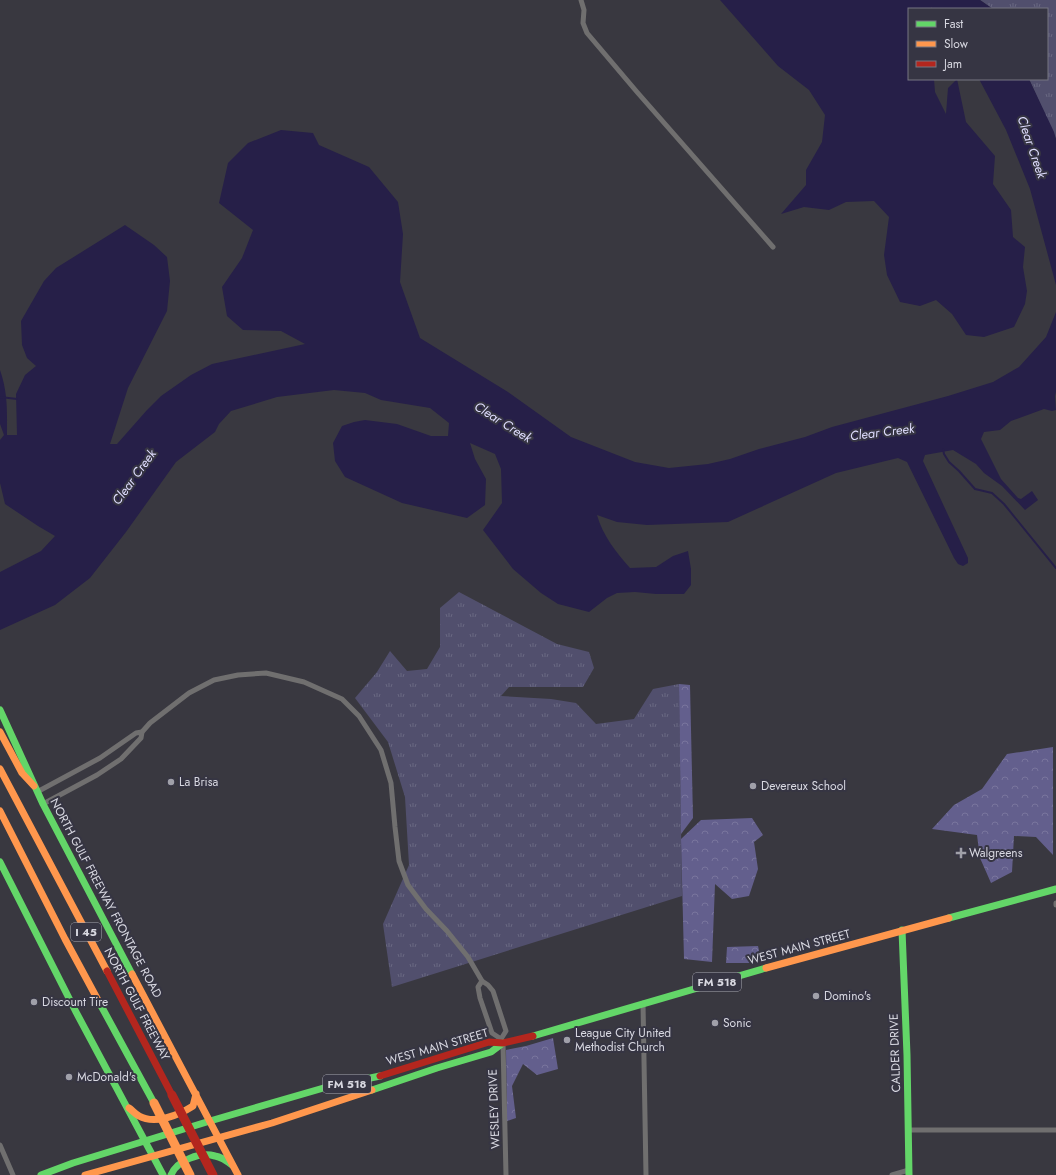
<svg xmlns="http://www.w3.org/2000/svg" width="1056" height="1175" font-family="Jost,sans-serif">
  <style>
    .grass { fill: url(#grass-tufts) }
    .forest { fill: url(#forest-crowns) }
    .water { fill: #261f48 }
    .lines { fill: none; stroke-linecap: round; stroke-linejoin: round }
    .stream { stroke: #261f48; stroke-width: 2 }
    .street { stroke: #706f6f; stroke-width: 5 }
    .fast { stroke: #63d668; stroke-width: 7 }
    .slow { stroke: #ff974d; stroke-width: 7 }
    .jam { stroke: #b3261e; stroke-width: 7 }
    .slow-bridge { stroke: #ff974d; stroke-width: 9 }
    .jam-bridge { stroke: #b3261e; stroke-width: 9 }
    .poi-dot { fill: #a0a0a9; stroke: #363543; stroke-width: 1.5 }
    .labels { text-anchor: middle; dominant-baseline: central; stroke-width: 4; stroke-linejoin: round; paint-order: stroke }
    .shield { fill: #363543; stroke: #a7a7b2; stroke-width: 1 }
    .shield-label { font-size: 11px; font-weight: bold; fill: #d8d8e1 }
    .poi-label { font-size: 12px; fill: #d8d8e1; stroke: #363543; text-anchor: start }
    .street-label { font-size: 12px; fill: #d8d8e1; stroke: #363543 }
    .water-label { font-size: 13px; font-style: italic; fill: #dfddfe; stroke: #363543 }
  </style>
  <defs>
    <pattern id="grass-tufts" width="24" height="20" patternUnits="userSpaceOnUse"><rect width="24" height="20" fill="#514f6d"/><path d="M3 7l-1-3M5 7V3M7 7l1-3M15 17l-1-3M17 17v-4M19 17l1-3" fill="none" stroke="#696882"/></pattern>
    <pattern id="forest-crowns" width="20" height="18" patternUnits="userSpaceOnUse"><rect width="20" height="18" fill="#635f8d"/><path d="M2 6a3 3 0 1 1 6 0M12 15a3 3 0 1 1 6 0" fill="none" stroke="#79759d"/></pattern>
  </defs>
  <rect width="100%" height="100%" fill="#393840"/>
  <g class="grass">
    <polygon points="980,0 1056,0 1056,139 1029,79 1047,79 1047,9 993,9"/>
    <polygon points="459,592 557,644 589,652 594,668 583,687 509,687 501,696 551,699 576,703 596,724 634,719 653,689 679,684 682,896 392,987 383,924 409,865 405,797 388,742 355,698 377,672 390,651 407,671 427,669 440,647 440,608"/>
  </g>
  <g class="forest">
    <polygon points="679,684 690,685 693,818 681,834"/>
    <polygon points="1053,747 1053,855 1036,837 1014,836 1012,872 991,883 980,858 977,835 932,829 954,805 982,789 1007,754"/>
    <polygon points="752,818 763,835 754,842 758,869 749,896 732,899 715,884 712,962 684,959 681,839 701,820"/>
    <polygon points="758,946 760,955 749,963 726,963 727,947"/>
    <polygon points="553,1038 558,1069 537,1075 523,1064 512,1086 516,1118 507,1121 506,1050 526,1046"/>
  </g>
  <g class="water">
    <polygon points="720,0 980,0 993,9 933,9 931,7 931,9 909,9 909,79 934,79 935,92 946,114 948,88 957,79 966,122 995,156 993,184 1011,210 1013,237 1025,247 1023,267 1027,291 1025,304 1014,327 984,337 966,335 952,314 936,300 920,306 900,302 887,275 884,255 889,217 874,201 846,202 829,210 804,207 781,214 806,185 806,170 822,142 825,115 809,90 778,66"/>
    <polygon points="979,79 1029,79 1054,132 1056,139 1056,285 1030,189 1006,130"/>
    <path d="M281 130 313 133 319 145 369 167 398 202 403 234 400 282 420 338 508 392 571 437 635 462 669 468 708 464 730 459 759 449 805 437 832 427 948 396 993 382 1019 367 1046 337 1056 312V392L1055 396 1056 410 1052 411 1044 409 1011 421 1000 430 984 432 981 439 1001 479 1018 498 1021 499 1032 491 1038 500 1025 510 1002 486 984 473 976 464 953 450 925 455 923 461 968 558V563L963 566 958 564 954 558 907 462 898 458 836 473 728 522 647 525 617 522 597 515C603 536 616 552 630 568L656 567 673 556 688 551 691 569V585L684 594H656L635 592 617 593 607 598 589 612 558 604 541 593 513 569 483 530 502 503 501 469 495 454 470 443 475 459 486 479 485 505 467 518 402 503 345 477 335 461 333 443 342 426 354 422 365 420 397 424 431 436H448L449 423 430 408 381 400 365 393 334 390 277 397 231 411 219 424 215 432 176 462 126 532 90 578 55 605 0 630V572L41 551 55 536 38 526 5 504 0 483V440L4 435 0 424V370C8 393 7 411 7 435H17L16 394 25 375 36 366 27 358 22 345 21 321 44 281 56 268 125 225 154 245 167 257 170 281 167 311 128 388 110 444H117L147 410 161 396 191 375 212 364 305 344 281 331 243 330 227 316 222 287 242 258 253 230 219 203 228 163 248 143Z"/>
  </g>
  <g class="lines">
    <g class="stream">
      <polyline points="0,397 17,399"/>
      <polyline points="943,449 944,454 949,462 959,471 975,489 992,493 1004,504 1056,568"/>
    </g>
    <g class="street">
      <polyline points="581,0 584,10 583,23 587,33 637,92 773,247"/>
      <polyline points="37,792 100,758 136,733 142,732"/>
      <polyline points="43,804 97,775 121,759 141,738 142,732 150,723 189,693 214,680 238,675 266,673 304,682 342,699 359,716 381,750 391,783 395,827 399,861 408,885 426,909 447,931 468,957 482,981 488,985 493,991 506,1031 501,1039"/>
      <polyline points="1056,903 1056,905"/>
      <polyline points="482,981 478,987 480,998 492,1033 501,1039 503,1043 506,1175"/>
      <polyline points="643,1003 646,1175"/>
      <polyline points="909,1130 1056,1130"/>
      <polyline points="0,1145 13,1175"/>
      <polyline points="892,1175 909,1170"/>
    </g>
    <g class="fast">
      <polyline points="0,710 43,804 132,974"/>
      <polyline points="0,862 76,1012 163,1175"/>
      <polyline points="949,918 1056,889"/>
      <polyline points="902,930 907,1055 909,1175"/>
      <polyline points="99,1002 154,1103"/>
      <polyline points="533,1036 766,968"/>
      <polyline points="372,1090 437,1068 491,1052 503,1043"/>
      <polyline points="41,1175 73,1163 210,1121 327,1087 380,1076"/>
      <path d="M171 1175C177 1160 200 1152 215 1156 221 1157 227 1161 232 1165"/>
    </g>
    <g class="slow">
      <polyline points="0,732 22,773 34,786"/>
      <polyline points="0,769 107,971"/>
      <polyline points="0,811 65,939 99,1002"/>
      <polyline points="766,968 949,918"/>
      <polyline points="132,974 238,1175"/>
      <path d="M129 1108C132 1110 135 1114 139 1116 155 1125 179 1115 193 1106L196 1094"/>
      <polyline points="85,1175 272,1123 372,1090"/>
    </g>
    <g class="jam">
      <polyline points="107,971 172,1095"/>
      <polyline points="380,1076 489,1042 503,1043 533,1036"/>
    </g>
    <polyline class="slow-bridge" points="154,1103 190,1175"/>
    <polyline class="jam-bridge" points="172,1095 213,1175"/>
  </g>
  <g class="poi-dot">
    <circle cx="171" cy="782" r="4"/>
    <circle cx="753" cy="786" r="4"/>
    <path d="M959 847h4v4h4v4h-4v4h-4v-4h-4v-4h4z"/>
    <circle cx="816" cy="996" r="4"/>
    <circle cx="34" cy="1002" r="4"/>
    <circle cx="715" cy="1023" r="4"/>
    <circle cx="567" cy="1040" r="4"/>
    <circle cx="69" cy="1077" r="4"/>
  </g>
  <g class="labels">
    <g class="shield">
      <rect x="71" y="923" width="30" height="18" rx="3"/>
      <rect x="693" y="973" width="48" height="18" rx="3"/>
      <rect x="323" y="1075" width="48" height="18" rx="3"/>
    </g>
    <g class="shield-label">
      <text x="86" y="932">I 45</text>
      <text x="717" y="982">FM 518</text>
      <text x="347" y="1084">FM 518</text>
    </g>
    <g class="poi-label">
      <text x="179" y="782">La Brisa</text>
      <text x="761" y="786">Devereux School</text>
      <text x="969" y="853">Walgreens</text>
      <text x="824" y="996">Domino's</text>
      <text x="42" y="1002">Discount Tire</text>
      <text x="723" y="1023">Sonic</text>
      <text x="575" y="1033">League City United<tspan x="575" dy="14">Methodist Church</tspan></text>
      <text x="77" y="1077">McDonald's</text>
    </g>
    <g class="street-label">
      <text transform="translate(106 898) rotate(62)">NORTH GULF FREEWAY FRONTAGE ROAD</text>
      <text transform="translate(799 947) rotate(-15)">WEST MAIN STREET</text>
      <text transform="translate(137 1004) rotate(62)">NORTH GULF FREEWAY</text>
      <text transform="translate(437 1047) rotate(-16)">WEST MAIN STREET</text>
      <text transform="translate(895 1053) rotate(-92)">CALDER DRIVE</text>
      <text transform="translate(494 1109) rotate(-92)">WESLEY DRIVE</text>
    </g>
    <g class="water-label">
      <text transform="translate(1032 147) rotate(71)">Clear Creek</text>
      <text transform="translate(503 422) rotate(32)">Clear Creek</text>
      <text transform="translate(882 432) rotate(-7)">Clear Creek</text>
      <text transform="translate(134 477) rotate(-54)">Clear Creek</text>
    </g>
  </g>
  <rect x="908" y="8" width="140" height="72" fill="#363543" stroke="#777682"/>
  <rect x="916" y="21" width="20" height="6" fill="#63d668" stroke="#777682"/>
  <text x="944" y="28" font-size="12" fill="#d8d8e1">Fast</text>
  <rect x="916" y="41" width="20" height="6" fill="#ff974d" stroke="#777682"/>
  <text x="944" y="48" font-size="12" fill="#d8d8e1">Slow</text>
  <rect x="916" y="61" width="20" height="6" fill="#b3261e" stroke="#777682"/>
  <text x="944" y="68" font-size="12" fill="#d8d8e1">Jam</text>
</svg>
